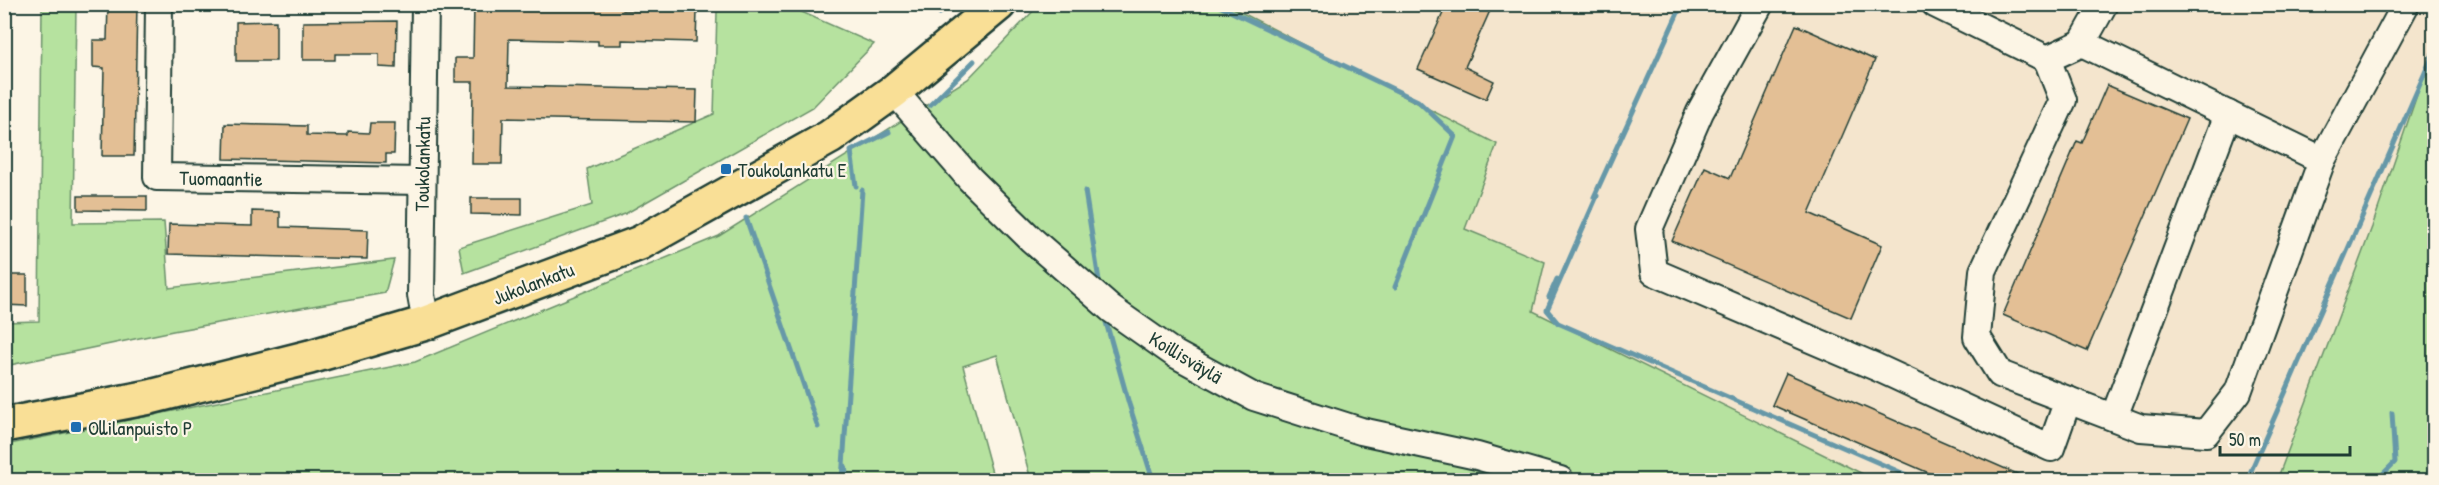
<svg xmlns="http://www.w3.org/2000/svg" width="2439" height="485" font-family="'Patrick Hand',sans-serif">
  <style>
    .built { fill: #f4e5cd }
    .green { fill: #b6e29f; stroke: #6a906a; stroke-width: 1.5 }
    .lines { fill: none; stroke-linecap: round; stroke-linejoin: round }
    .stream { stroke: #6698a8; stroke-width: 5 }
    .building { fill: #e3bf95; stroke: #1f3d34; stroke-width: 1.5 }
    .minor-casing { stroke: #1f3d34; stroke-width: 30 }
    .major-casing { stroke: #1f3d34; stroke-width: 38 }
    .minor { stroke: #fcf5e5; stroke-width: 26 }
    .major { stroke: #f9df96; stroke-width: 33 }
    .poi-dot { fill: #1f6fb2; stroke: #fcf5e5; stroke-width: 2 }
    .labels { text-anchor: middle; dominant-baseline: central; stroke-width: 4.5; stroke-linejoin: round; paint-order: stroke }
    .street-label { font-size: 20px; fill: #1f3d34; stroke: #fcf5e5 }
    .poi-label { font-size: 20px; fill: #1f3d34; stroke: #fcf5e5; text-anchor: start }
  </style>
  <rect width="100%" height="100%" fill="#fcf5e5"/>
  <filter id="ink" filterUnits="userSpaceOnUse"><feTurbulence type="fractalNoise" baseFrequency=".0167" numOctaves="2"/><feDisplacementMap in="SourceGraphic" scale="12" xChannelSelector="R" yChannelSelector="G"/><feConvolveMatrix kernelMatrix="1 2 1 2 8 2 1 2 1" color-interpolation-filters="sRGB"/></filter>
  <g filter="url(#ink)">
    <polygon class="built" points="2434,4 2434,45 2372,227 2277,480 1875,480 1533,311 1545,262 1465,230 1227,5"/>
    <g class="green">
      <polygon points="1040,4 1227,5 1497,144 1465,229 1545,262 1533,311 1875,480 1031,480 997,355 963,366 994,480 5,480 5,445 415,362 719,236 968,79"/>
      <polygon points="42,5 76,5 73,223 164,222 169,288 394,260 385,293 173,331 5,366 5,322 39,321"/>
      <polygon points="712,5 786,5 874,44 813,107 625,214 464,273 459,247 592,205 587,169 714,114 717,12"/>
      <polygon points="2434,45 2434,480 2277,480 2372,227"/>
    </g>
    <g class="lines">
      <g class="stream">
        <polyline points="1215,4 1418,101 1455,136 1395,287"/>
        <polyline points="940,13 950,4"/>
        <polyline points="930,105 974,61"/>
        <polyline points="856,186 851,151 889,132"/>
        <polyline points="1085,191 1100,287"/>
        <polyline points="1597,196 1547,310 1558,323 1918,480"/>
        <polyline points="1594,197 1682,4"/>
        <polyline points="746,218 818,427"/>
        <polyline points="1549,297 1557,279"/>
        <polyline points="1104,315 1129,404 1153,480"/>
        <polyline points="845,466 847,480"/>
        <polyline points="842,480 862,190"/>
        <polyline points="2247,480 2434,52"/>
        <polyline points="2377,480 2395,462 2392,413"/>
      </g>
    </g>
    <g class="building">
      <polygon points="108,4 137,4 134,156 102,156 104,68 93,67 93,40 107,40"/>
      <polygon points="474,4 598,8 598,4 623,4 623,10 697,11 696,42 622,40 622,45 598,45 598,41 509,39 508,86 697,90 696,122 503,118 502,164 472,164 473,82 455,82 455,58 473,58"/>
      <polygon points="1447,4 1493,4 1465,67 1494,81 1486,99 1418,69"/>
      <polygon points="276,21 276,61 236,61 236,22"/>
      <polygon points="397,21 396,68 379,67 379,54 335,54 335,60 303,60 303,22"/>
      <polygon points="1796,25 1875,60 1809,213 1882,245 1851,318 1672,241 1705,167 1730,178"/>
      <polygon points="2107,85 2187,119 2087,351 2003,315 2077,141 2082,143"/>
      <polygon points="370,123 395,123 394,154 386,154 386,163 224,159 225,124 307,126 307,135 348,136 348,132 369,133"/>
      <polygon points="78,196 147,196 147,211 78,210"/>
      <polygon points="471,198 522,198 522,215 471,214"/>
      <polygon points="252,211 280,212 280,227 368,230 367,259 168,254 169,224 252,226"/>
      <polygon points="4,275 27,275 27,306 4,305"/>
      <polygon points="1786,373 2031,480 1945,480 1772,405"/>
    </g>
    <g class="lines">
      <g class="minor-casing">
        <g id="minor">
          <polyline points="159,4 157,177 422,181"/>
          <polyline points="425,4 421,295 426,323"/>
          <polyline points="1760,4 1700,112 1649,229 1654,272 1876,367 2051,448 2068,400"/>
          <polyline points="1935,4 2047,59 2063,100 1983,271 1977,337 2000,374 2141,428 2206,433 2238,392 2322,160"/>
          <polyline points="2082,43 2322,160 2406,4"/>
          <polyline points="2047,59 2082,43 2104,4"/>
          <polyline points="894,91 970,179 1032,240 1111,309 1175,354 1254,397 1361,431 1477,456 1560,480"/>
          <polyline points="2114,417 2228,114"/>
        </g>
      </g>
      <g class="major-casing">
        <polyline id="major" points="4,425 150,397 310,357 426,323 640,243 830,137 894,91 999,4"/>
      </g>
      <use href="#minor" class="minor"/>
      <use href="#major" class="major"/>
    </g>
  </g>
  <g class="poi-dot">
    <rect x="720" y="163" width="12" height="12" rx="3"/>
    <rect x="70" y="421" width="12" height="12" rx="3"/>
  </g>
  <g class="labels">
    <g class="street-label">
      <text transform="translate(422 164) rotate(-89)">Toukolankatu</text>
      <text transform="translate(221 178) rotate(1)">Tuomaantie</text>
      <text transform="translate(533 283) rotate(-21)">Jukolankatu</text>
      <text transform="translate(1186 357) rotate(31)">Koillisväylä</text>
    </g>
    <g class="poi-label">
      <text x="738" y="169">Toukolankatu E</text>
      <text x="88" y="427">Ollilanpuisto P</text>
    </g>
  </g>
  <rect width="2439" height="485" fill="none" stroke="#fcf5e5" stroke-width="24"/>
  <rect x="12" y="12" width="2415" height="461" fill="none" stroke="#1f3d34" stroke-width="2" filter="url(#ink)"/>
  <path d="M2220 446v9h130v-9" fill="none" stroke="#1f3d34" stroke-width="3"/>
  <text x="2229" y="446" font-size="18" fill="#1f3d34" stroke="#fcf5e5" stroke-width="4.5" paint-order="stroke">50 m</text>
</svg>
